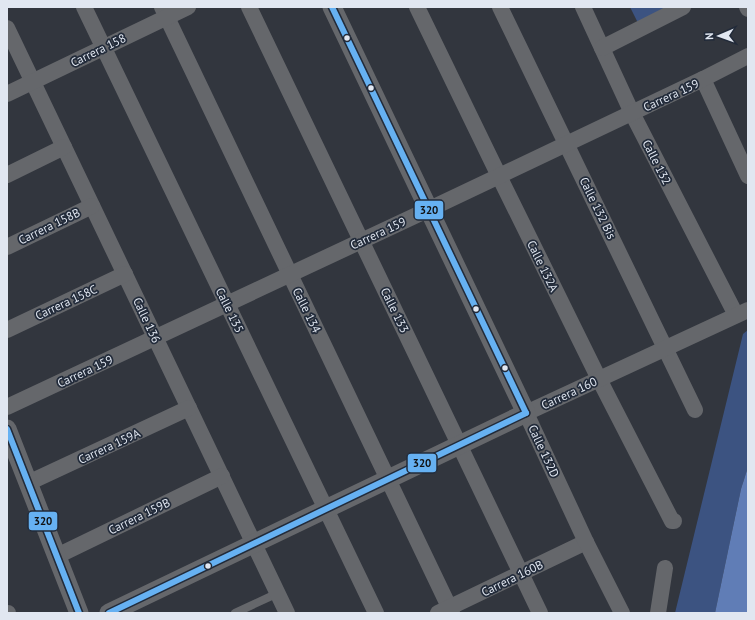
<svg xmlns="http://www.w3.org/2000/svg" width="755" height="620" font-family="'PT Sans',sans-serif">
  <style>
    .green { fill: #3c5381 }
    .water { fill: #607db6 }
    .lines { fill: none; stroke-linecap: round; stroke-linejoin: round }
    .service { stroke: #65676b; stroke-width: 8 }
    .minor { stroke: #65676b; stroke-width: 16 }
    .tertiary { stroke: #65676b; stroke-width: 19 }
    .bus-1-casing { stroke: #222b3a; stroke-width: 9 }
    .bus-1 { stroke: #66b1f2; stroke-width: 6 }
    .bus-dot { fill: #e1e7f1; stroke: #222b3a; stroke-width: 1.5 }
    .labels { text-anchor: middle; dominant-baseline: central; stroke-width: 3.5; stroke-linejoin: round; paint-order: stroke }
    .street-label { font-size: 12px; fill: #e1e7f1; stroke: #222b3a }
    .line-badge { stroke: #222b3a; stroke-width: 1.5 }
    .pale-badge-label { font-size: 11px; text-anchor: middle; font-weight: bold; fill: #111 }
  </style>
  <rect width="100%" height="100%" fill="#32363e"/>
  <g class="green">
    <polygon points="630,7 683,7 641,29"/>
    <polygon points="748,330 748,467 741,489 715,613 675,613 743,334"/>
  </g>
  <polygon class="water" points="748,467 748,613 715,613 741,489"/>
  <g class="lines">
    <polyline class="service" points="235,613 278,593"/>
    <g class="minor">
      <polyline points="84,7 376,613"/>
      <polyline points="162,7 452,613"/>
      <polyline points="249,7 540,613"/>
      <polyline points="417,7 499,176 599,379 672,521 674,521"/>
      <polyline points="500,7 695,410"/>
      <polyline points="583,7 632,113 736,315"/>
      <polyline points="747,7 748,9"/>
      <polyline points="7,28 287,613"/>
      <polyline points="602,48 683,7"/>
      <polyline points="703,79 748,176"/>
      <polyline points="7,94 188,7"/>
      <polyline points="7,175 64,147"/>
      <polyline points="7,247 92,206"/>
      <polyline points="7,330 125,274"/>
      <polyline points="7,407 436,206 703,79 748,56"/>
      <polyline points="28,483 189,408"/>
      <polyline points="57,556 222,476"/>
      <polyline points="7,613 8,613"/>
      <polyline points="438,613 586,542"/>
      <polyline points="622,613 586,542 526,413 748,310"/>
      <polyline points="658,613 665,568"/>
    </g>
    <g class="tertiary">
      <polyline points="7,429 79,613"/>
      <polyline points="109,613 526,413 332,7"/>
    </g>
    <g class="bus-1-casing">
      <g id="bus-1">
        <polyline points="332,7 526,413"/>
        <polyline points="7,429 79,613"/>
        <polyline points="109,613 526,413"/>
      </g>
    </g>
    <use href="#bus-1" class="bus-1"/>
  </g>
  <g class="bus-dot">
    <circle cx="347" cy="38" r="3.5"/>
    <circle cx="371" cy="88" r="3.5"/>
    <circle cx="476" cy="309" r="3.5"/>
    <circle cx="505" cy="368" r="3.5"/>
    <circle cx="208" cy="566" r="3.5"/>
  </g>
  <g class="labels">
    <g class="street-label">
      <text transform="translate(98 50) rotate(-26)">Carrera 158</text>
      <text transform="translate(671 95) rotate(-25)">Carrera 159</text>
      <text transform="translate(657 162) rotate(63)">Calle 132</text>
      <text transform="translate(598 208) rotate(64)">Calle 132 Bis</text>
      <text transform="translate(49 226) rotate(-26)">Carrera 158B</text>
      <text transform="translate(378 233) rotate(-25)">Carrera 159</text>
      <text transform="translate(543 266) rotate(64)">Calle 132A</text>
      <text transform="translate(66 302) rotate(-25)">Carrera 158C</text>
      <text transform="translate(230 310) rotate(64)">Calle 135</text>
      <text transform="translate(307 310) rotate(64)">Calle 134</text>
      <text transform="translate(395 310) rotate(64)">Calle 133</text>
      <text transform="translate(147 320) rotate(65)">Calle 136</text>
      <text transform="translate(85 371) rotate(-25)">Carrera 159</text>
      <text transform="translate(569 393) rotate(-25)">Carrera 160</text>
      <text transform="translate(109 446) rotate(-25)">Carrera 159A</text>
      <text transform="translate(544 451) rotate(65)">Calle 132D</text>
      <text transform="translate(139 516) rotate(-26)">Carrera 159B</text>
      <text transform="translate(512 578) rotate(-26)">Carrera 160B</text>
    </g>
  </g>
  <g class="line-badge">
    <rect x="414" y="200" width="30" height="20" rx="4" fill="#66b1f2"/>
    <rect x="407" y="453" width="30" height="20" rx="4" fill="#66b1f2"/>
    <rect x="28" y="511" width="30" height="20" rx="4" fill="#66b1f2"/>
  </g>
  <g class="pale-badge-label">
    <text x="429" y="214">320</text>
    <text x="422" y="467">320</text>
    <text x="43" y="525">320</text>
  </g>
  <rect width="755" height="620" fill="none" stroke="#e1e7f1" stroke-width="16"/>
  <g transform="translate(719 36) rotate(268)" stroke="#222b3a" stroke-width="3" paint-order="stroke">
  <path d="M0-3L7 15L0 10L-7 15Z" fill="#e1e7f1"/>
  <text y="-6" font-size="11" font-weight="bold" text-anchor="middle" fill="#e1e7f1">N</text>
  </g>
</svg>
